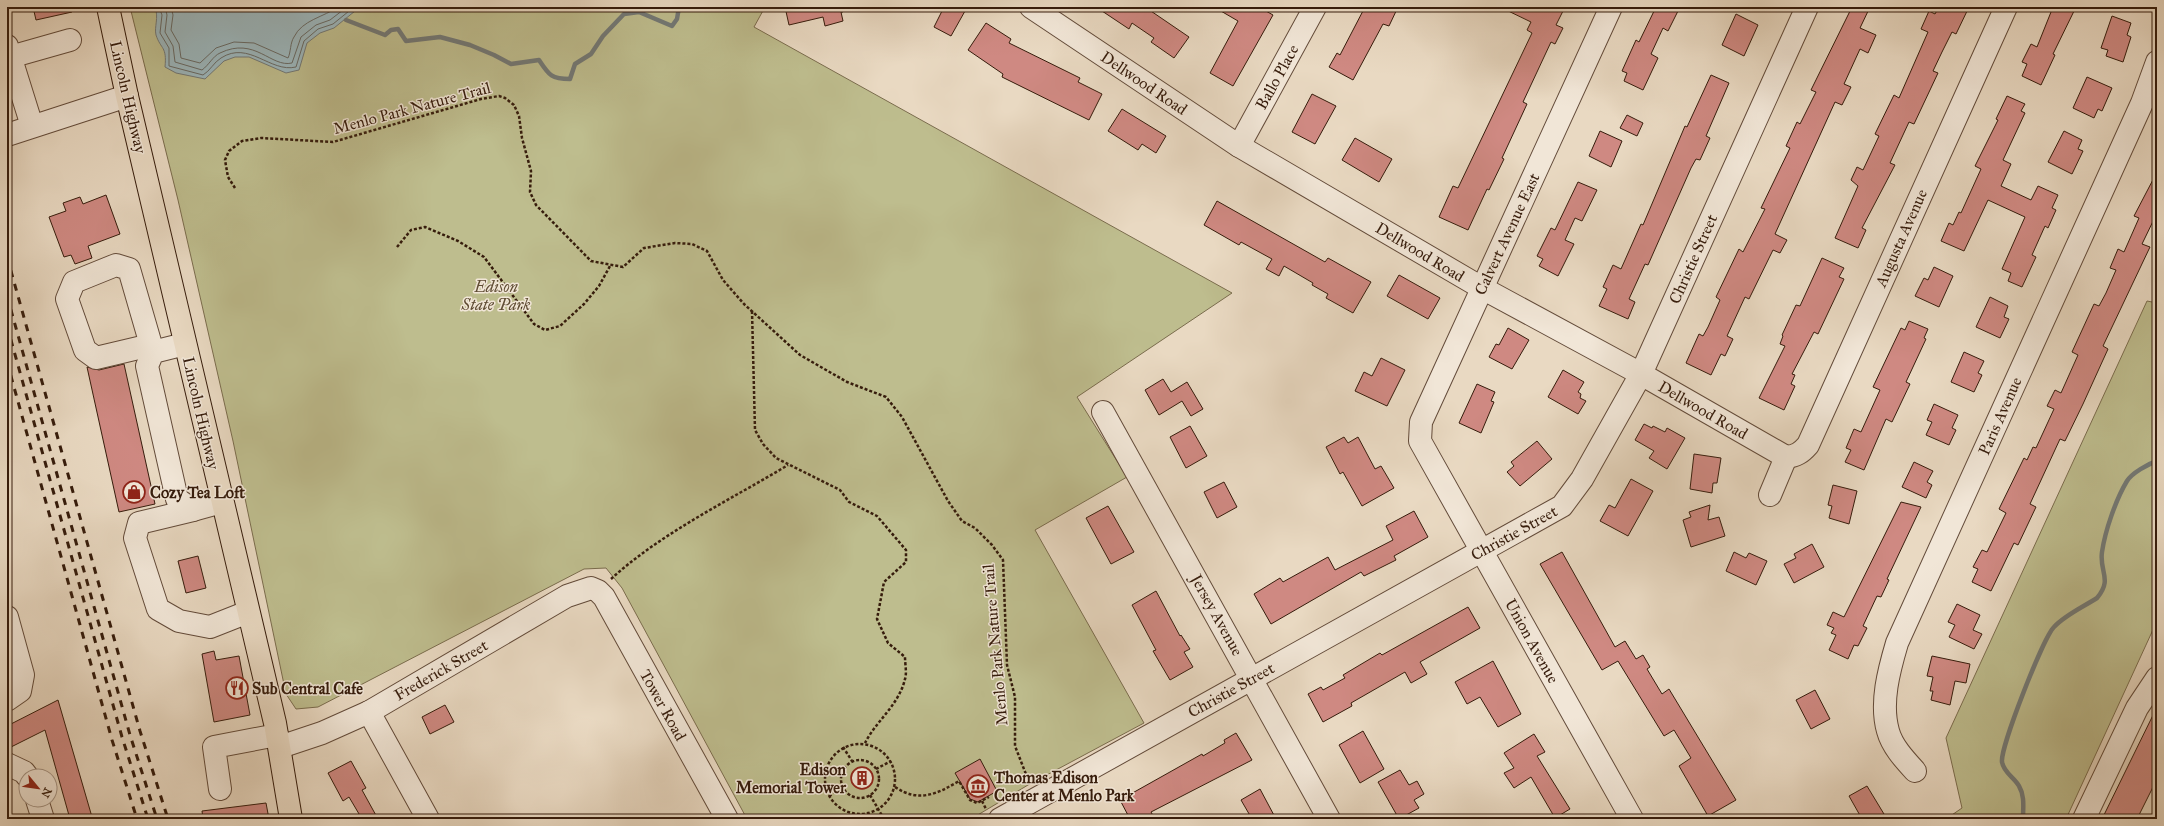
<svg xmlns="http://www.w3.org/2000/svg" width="2164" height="826" font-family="'IM FELL Great Primer',serif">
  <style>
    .green { fill: #bebd8e; stroke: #7a6c4d }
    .water { fill: #9cb7bd; stroke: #737976 }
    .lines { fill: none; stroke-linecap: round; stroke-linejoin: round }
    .shore { stroke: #696a64; stroke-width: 1 }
    .stream { stroke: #737976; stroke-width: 4.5 }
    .building { fill: #cf8982; stroke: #361c0c }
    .minor-casing { stroke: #634b3a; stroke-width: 24 }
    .major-casing { stroke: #361c0c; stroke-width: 24 }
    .path { stroke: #361c0c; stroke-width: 2.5; stroke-dasharray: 3 2; stroke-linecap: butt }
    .minor { stroke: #f1e6d7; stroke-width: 22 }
    .major { stroke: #e9d9c2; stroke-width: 22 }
    .rail { stroke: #361c0c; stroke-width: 3; stroke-dasharray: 7 7; stroke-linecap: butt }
    .labels { text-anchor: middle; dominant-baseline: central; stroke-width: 3; stroke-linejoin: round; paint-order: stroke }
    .street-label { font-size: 16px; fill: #361c0c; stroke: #f1e6d7 }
    .park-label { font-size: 16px; font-style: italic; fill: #5f4c33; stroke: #f1e6d7 }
    .poi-label { font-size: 16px; font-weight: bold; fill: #361c0c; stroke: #f1e6d7; text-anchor: start }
  </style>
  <rect width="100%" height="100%" fill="#e9d9c2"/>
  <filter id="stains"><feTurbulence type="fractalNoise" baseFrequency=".005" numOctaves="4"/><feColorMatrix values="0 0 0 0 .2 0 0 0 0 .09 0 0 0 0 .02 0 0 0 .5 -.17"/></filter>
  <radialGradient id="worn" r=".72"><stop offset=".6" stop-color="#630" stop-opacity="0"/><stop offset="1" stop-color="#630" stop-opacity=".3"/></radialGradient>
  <g class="green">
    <polygon points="130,7 765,7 754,27 1232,293 1077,397 1127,477 1035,530 1144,723 1028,785 971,819 747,819 622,588 606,568 584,569 318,707 296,709 286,694 233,441 178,200"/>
    <polygon points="2147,301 2157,303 2157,621 2066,819 1946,819 1962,808 1946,738"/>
  </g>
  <path class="water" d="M155 7H360L334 28 320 33 307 43 299 70 286 73 249 57H235L224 61 205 79 176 73 165 67C167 46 161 50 156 35 154 27 159 18 155 7Z"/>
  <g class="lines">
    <g class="shore">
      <path d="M159 7 162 15 160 33 169 48V66L203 75C210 71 214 62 221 58 249 40 270 73 296 67L304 41 318 29 333 24 354 7"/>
      <path d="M165 7 167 15 165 32 173 46 175 62 202 70C209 65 213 56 220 53 255 36 271 68 292 63L301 37 316 25 330 20 347 7"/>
      <path d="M171 7 173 15 171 30 179 44 181 58 200 63 216 48 234 42 254 43 288 58C291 52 290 43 294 37 302 20 324 17 338 7"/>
    </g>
    <g class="stream">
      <path d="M346 20 385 35 391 30 398 29 406 41 440 37 470 45 494 55 511 64 539 60C549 75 551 79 570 79L575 64 591 54 603 36 624 14 639 12 672 26 677 19 679 7"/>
      <path d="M2023 819C2023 808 2025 796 2019 786 2014 777 2004 773 2002 762 2000 748 2043 638 2054 627 2065 615 2083 607 2097 598 2113 579 2099 572 2102 552 2105 531 2116 499 2127 481 2132 473 2148 464 2157 461"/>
    </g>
  </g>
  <g class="building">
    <polygon points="33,7 71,7 72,12 36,20"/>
    <polygon points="785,7 843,7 843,12 841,12 843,21 825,26 823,17 789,25"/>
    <polygon points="944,7 958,7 965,11 951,36 934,27"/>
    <polygon points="1096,7 1145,7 1189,37 1174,58 1151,42 1154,38 1132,23 1129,29"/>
    <polygon points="1214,7 1259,7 1273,15 1233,86 1210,73 1238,21"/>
    <polygon points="1365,7 1398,7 1389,26 1383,24 1353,80 1329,67 1337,53 1340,55"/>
    <polygon points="1500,7 1565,7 1556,25 1563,28 1555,44 1551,42 1523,102 1527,104 1502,158 1504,159 1489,190 1487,189 1468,230 1439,217 1453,186 1458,188 1532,33 1527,30 1531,22"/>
    <polygon points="1656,7 1680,7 1668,31 1663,28 1651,54 1658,58 1643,90 1624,81 1627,73 1622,71 1636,40 1639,42"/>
    <polygon points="1852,7 1870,7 1860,28 1876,35 1868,53 1860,49 1844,84 1851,87 1842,105 1835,102 1775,234 1787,240 1780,253 1773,250 1749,299 1745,297 1727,336 1733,339 1725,356 1721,354 1711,375 1686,363 1699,334 1703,336 1708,327 1720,300 1716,297 1739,249 1743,252 1765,209 1761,208 1790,148 1786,146 1797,122 1800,124 1816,92 1811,90"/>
    <polygon points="1939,7 1969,7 1956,34 1952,32 1942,52 1933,71 1938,73 1914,124 1909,122 1890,163 1895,165 1862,228 1866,230 1858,248 1835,238 1858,186 1851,180 1857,167 1863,170 1879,136 1875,134 1894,95 1899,98 1928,32 1921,29 1929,11 1935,14"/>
    <polygon points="2053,7 2076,7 2053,54 2055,55 2041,85 2022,76 2027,64 2022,62 2031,44 2037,47"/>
    <polygon points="1736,14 1758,25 1744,56 1722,45"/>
    <polygon points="2112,16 2131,23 2127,35 2131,37 2123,62 2106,56 2108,50 2101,48"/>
    <polygon points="986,23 1011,39 1009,43 1080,78 1078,82 1102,94 1089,120 1002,77 1003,74 968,50"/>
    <polygon points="1711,75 1729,83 1706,136 1710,138 1700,160 1696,159 1691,168 1648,265 1645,264 1629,299 1635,302 1628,319 1599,306 1607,289 1603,287 1613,265 1621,269 1641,224 1643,225 1685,126 1687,127"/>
    <polygon points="2087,77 2112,88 2102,111 2098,109 2094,118 2073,108"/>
    <polygon points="1312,94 1336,106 1315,144 1292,132"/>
    <polygon points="2007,96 2025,104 2021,111 2025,113 2003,160 2011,164 2001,186 2031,200 2038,186 2058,195 2052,208 2056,210 2048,228 2045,226 2032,255 2036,257 2022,287 2008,281 2011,273 2002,269 2025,217 1988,200 1964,251 1941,241 1949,223 1953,225 1959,212 1961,213 1981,169 1975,166 1998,120 1996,119"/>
    <polygon points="1122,109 1166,136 1156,153 1142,144 1138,150 1108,131"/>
    <polygon points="1627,115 1643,123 1637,136 1620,128"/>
    <polygon points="1600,131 1622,141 1611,167 1589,156"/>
    <polygon points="2064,131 2082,140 2078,149 2083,151 2072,174 2048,162"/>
    <polygon points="1355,138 1392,159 1379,182 1342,160"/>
    <polygon points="2157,172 2157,213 2142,244 2150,247 2103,346 2108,349 2083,404 2065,441 2060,439 2030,504 2036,507 2018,545 2014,543 1991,591 1972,582 1978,569 1973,567 1982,550 1987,552 2006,513 1999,509 2024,458 2027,460 2033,447 2036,448 2054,409 2047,406 2055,390 2061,393 2078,355 2072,352 2094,304 2099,306 2106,293 2116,270 2110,268 2118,249 2124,252 2139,218 2134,216"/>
    <polygon points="1578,182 1597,190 1582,221 1575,218 1565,240 1574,244 1558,276 1539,266 1543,259 1537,256 1551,228 1555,230"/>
    <polygon points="106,195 120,234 88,246 92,258 75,264 71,255 64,257 49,217 66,211 63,203 80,197 83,204"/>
    <polygon points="1217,201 1325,262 1328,258 1371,282 1353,313 1326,298 1328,294 1312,285 1313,283 1284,266 1279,276 1266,269 1272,259 1241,242 1239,245 1204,225"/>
    <polygon points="1822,258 1844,268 1839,277 1844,279 1818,334 1814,332 1792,374 1795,375 1791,384 1795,386 1784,410 1759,398 1785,346 1780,344 1783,336 1782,335 1796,305 1800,306"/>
    <polygon points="1934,267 1953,276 1939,307 1915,296 1924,278 1928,280"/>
    <polygon points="1399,275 1440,298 1428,319 1387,296"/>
    <polygon points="1990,297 2008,306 2004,317 2009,319 2000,338 1976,327"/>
    <polygon points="1909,321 1928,329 1924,338 1926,339 1906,382 1910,384 1892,422 1886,419 1864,470 1845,462 1851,450 1846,448 1854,429 1861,432 1880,390 1873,387 1901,328 1905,330"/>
    <polygon points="1508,328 1529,340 1512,369 1489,357 1496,344 1499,345"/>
    <polygon points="1964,352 1984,361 1978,373 1982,375 1974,392 1951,382"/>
    <polygon points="1381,358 1405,370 1387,406 1355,391 1364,372 1372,376"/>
    <polygon points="124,364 155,504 119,512 87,367 99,370"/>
    <polygon points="1563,370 1584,382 1578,392 1581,394 1580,398 1586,401 1578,414 1548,397"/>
    <polygon points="1163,379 1171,392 1187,382 1203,409 1191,416 1182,401 1159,415 1145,390"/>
    <polygon points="1477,384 1495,392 1491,401 1494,402 1481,433 1459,423"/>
    <polygon points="1934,404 1958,415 1952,428 1956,430 1949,445 1926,435 1932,422 1927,420"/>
    <polygon points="1644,424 1652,428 1653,426 1665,432 1667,428 1685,438 1667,469 1649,458 1654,451 1635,440"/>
    <polygon points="1190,426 1207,456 1186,468 1170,437"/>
    <polygon points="1344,437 1348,443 1358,437 1375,469 1381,466 1394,488 1362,506 1343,472 1340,474 1326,447"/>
    <polygon points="1537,441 1552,459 1520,486 1507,472 1514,466 1511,462"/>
    <polygon points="1694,454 1721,458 1717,483 1713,483 1712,493 1690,489"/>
    <polygon points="1914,462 1933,471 1927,482 1932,485 1926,498 1902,487"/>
    <polygon points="1631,479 1653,491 1628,536 1600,521 1609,505 1615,508"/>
    <polygon points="1224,482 1237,507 1217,518 1204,492"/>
    <polygon points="1833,485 1857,491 1849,524 1829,518 1832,506 1828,505"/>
    <polygon points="1901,502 1921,507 1887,579 1889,580 1881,597 1877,596 1863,626 1867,628 1858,646 1854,645 1848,659 1829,650 1836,635 1831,633 1834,628 1827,625 1833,612 1844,617"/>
    <polygon points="1710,505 1708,520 1719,517 1725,536 1691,547 1683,520 1691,517 1689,512"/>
    <polygon points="1108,506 1134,552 1111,564 1086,518"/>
    <polygon points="1414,511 1428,537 1394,556 1396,560 1364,576 1361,572 1271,624 1254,594 1280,578 1283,582 1328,557 1335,570 1393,540 1386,526"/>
    <polygon points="1812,544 1824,567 1794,583 1784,564 1796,558 1794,554"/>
    <polygon points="1562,552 1615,647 1625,641 1636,659 1643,655 1650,667 1647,669 1662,694 1669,689 1736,800 1708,816 1679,766 1691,758 1674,730 1664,736 1618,661 1602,670 1540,564"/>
    <polygon points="1734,552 1746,558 1749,553 1767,561 1756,585 1726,571"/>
    <polygon points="198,556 206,588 186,593 178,561"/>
    <polygon points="1156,591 1180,636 1181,635 1190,649 1184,652 1193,667 1170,680 1153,651 1156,650 1132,605"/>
    <polygon points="1957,604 1980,615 1973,630 1982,634 1974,649 1949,637 1955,625 1948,622"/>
    <polygon points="1468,607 1480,628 1420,662 1427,674 1411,683 1405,672 1351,703 1352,706 1323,722 1308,694 1321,687 1323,690 1345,678 1343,675 1380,653 1382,655"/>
    <polygon points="214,651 216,660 239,656 250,715 214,722 202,654"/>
    <polygon points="1932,656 1970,664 1966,683 1955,681 1950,705 1931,700 1933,691 1930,691 1933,677 1927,676"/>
    <polygon points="1493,661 1521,714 1498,727 1480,697 1467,704 1455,682"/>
    <polygon points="1815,690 1830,719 1811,729 1796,700"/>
    <polygon points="58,700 92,817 85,819 70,819 45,730 7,749 7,726"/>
    <polygon points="445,705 454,722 430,734 422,717"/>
    <polygon points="2157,707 2157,779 2137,819 2102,819"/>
    <polygon points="1363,731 1384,769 1360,783 1339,745"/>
    <polygon points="1236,733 1252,760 1151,812 1155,819 1130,819 1120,800 1202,754 1203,756 1225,743 1224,740"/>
    <polygon points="1534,734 1545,752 1537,756 1570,809 1555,818 1531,777 1514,788 1504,773 1514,768 1504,753"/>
    <polygon points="980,759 997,791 978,802 970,799 955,773"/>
    <polygon points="351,761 366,788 362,790 378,819 362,819 349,797 343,801 328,773"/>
    <circle cx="862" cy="779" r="9"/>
    <polygon points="1400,770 1409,785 1417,781 1424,794 1414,800 1419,808 1399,819 1378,782"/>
    <polygon points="1867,786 1887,819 1862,819 1849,796"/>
    <polygon points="1260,789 1276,819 1252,819 1241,800"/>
    <polygon points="266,803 269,819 203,819 202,811"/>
  </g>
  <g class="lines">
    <g class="minor-casing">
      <g id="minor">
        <polyline points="1031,7 1239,146 1482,288 1641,374 1786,457"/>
        <polyline points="1611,7 1421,422 1420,441 1632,819"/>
        <polyline points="7,46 32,126"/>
        <polyline points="10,57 70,40"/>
        <polyline points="7,135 127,96"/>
        <polyline points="1239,146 1315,7"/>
        <polyline points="185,344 153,352 147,366 177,499 193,510 222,502"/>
        <polyline points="151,345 96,358 85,350 67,299 74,282 116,265 129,269 153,352"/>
        <polyline points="1103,412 1329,819"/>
        <path d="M1786 457C1796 456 1801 453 1808 445L2006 7"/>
        <polyline points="1770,495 1786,457"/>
        <polyline points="193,510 139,523 135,538 158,609 179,621 210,627 248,612"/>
        <polyline points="7,617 23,675 20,691 7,700"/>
        <polyline points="369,712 428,819"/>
        <polyline points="280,747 322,733 369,712 567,596 591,588 598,591 604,597 727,819"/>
        <polyline points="7,764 24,772 27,776"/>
        <path d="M1915 771C1904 759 1892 746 1888 731 1880 703 1889 670 1897 643L2142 103 2157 62"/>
        <polyline points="220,789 214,747 277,735"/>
        <polyline points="37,800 43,819"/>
        <polyline points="1000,819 1562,506 1582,479 1641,374 1807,7"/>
        <polyline points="2084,819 2137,708 2157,678"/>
      </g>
    </g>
    <g class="major-casing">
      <polyline id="major" points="108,7 127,96 275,723 291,819"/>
    </g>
    <g class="path">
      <polyline points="235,188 228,177 225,160 229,151 242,141 261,138 333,142 481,99 499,96 505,98 514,105 519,116 522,138 531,171 530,192 536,205 591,261 623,267 644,248 675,243 692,244 707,251 723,280 744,304 800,355 847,382 886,397 902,417 948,501 962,521 975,528 992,545 1003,560 1007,665 1015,697 1015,746 1029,782"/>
      <polyline points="397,247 411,230 425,227 458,241 484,257 534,324 545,330 560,326 584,304 599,286 610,266"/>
      <path d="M752 311 755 430 763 444 776 458 840 490 849 502 877 516 906 550V562L884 582 877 619 888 643 905 657C905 664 907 673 905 679 899 705 876 721 865 743"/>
      <path d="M611 579C661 533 730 500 788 465"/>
      <circle cx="860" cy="779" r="35"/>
      <polyline points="843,747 852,761"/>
      <circle cx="860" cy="779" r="19"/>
      <polyline points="876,769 891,761"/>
      <path d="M895 787C919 803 937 794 959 781L970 800 977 803 989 797"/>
      <polyline points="870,795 884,819"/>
      <polyline points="829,796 843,787"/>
      <polyline points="982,801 986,809"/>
    </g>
    <use href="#minor" class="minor"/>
    <use href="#major" class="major"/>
    <g class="rail">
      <polyline points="7,257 140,731 168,819"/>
      <polyline points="7,296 130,735 157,819"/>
      <polyline points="7,326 122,737 148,819"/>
      <polyline points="7,362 112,740 137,819"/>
    </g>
  </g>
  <defs>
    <g id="shop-ring" transform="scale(1.15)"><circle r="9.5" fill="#f1e6d7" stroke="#8f2418" stroke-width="1.5"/><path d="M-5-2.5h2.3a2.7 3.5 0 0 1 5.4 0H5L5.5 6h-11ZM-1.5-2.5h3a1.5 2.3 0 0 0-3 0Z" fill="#8f2418"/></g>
    <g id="restaurant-ring" transform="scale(1.15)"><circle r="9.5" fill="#f1e6d7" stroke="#8f2418" stroke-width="1.5"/><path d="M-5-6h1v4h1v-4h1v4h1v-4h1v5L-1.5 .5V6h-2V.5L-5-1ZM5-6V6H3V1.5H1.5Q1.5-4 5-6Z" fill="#8f2418"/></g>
    <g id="building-ring" transform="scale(1.15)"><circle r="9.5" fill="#f1e6d7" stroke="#8f2418" stroke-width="1.5"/><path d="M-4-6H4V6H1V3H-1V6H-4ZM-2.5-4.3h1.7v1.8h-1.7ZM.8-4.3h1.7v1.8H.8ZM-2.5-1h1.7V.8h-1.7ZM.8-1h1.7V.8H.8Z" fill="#8f2418"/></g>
    <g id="museum-ring" transform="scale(1.15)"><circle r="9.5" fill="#f1e6d7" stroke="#8f2418" stroke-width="1.5"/><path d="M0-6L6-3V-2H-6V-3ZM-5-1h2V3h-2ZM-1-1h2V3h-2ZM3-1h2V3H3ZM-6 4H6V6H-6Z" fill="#8f2418"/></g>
  </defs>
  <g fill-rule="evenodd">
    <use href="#shop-ring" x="134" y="492"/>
    <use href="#restaurant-ring" x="237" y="688"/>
    <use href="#building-ring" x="862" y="778"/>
    <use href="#museum-ring" x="978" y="786"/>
  </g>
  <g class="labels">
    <g class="street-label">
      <text transform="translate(1277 77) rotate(-61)">Ballo Place</text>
      <text transform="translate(1144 83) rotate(34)">Dellwood Road</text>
      <text transform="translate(128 97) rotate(77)">Lincoln Highway</text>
      <text transform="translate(412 108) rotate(-15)">Menlo Park Nature Trail</text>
      <text transform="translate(1507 234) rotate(-65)">Calvert Avenue East</text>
      <text transform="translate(1901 238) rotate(-66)">Augusta Avenue</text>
      <text transform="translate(1420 252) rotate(31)">Dellwood Road</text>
      <text transform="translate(1693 259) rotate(-66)">Christie Street</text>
      <text transform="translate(1703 410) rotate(30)">Dellwood Road</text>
      <text transform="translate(201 413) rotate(77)">Lincoln Highway</text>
      <text transform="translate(2000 416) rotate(-66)">Paris Avenue</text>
      <text transform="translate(1514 533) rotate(-29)">Christie Street</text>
      <text transform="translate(1217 615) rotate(61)">Jersey Avenue</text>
      <text transform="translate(1532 641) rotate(61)">Union Avenue</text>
      <text transform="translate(995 645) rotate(-95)">Menlo Park Nature Trail</text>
      <text transform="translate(441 670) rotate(-30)">Frederick Street</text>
      <text transform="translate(1231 690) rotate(-29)">Christie Street</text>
      <text transform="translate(663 705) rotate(61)">Tower Road</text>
    </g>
    <g class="park-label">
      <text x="496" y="286">Edison<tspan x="496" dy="18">State Park</tspan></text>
    </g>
    <g class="poi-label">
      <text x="150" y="492">Cozy Tea Loft</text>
      <text x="252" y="688">Sub Central Cafe</text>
      <text x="846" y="769" text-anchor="end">Edison<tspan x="846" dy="18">Memorial Tower</tspan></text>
      <text x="994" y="777">Thomas Edison<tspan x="994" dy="18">Center at Menlo Park</tspan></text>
    </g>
  </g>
  <rect width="2164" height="826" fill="none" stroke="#e9d9c2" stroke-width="24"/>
  <rect x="8" y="8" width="2148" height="810" fill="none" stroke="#361c0c" stroke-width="2"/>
  <rect x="12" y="12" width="2140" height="802" fill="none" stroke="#361c0c"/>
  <g transform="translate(38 788) rotate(119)"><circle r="19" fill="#f1e6d7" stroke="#a69586"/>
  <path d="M0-3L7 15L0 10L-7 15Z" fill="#8f2418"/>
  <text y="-6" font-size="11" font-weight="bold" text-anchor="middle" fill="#361c0c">N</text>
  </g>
  <rect width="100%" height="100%" filter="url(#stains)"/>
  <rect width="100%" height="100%" fill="url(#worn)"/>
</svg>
